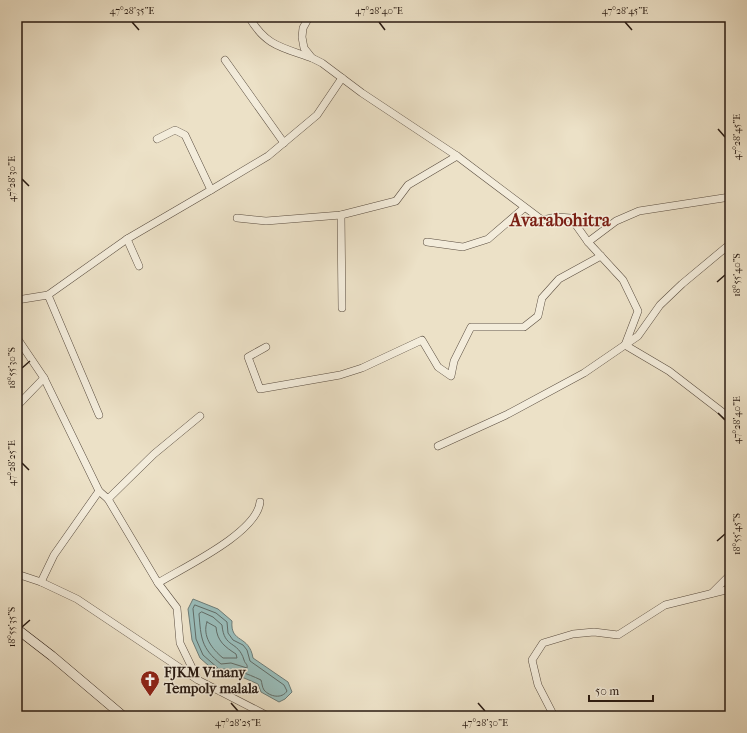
<svg xmlns="http://www.w3.org/2000/svg" width="747" height="733" font-family="'IM FELL French Canon',serif">
  <style>
    .water { fill: #99bcb9; stroke: #6c7b76 }
    .lines { fill: none; stroke-linecap: round; stroke-linejoin: round }
    .shore { stroke: #606b66; stroke-width: 1 }
    .street-casing { stroke: #594c3f; stroke-width: 8 }
    .secondary-casing { stroke: #281a12; stroke-width: 10 }
    .street { stroke: #f3ecdb; stroke-width: 7 }
    .secondary { stroke: #f3ecdb; stroke-width: 9 }
    .ticks { fill: none; stroke: #281a12; stroke-width: 1.5 }
    .labels { text-anchor: middle; dominant-baseline: central; stroke-width: 3; stroke-linejoin: round; paint-order: stroke }
    .poi-label { font-size: 14px; font-weight: bold; fill: #281a12; stroke: #f3ecdb; text-anchor: start }
    .district-label { font-size: 18px; font-weight: bold; fill: #7a1f14; stroke: #f3ecdb }
    .neatline { fill: none; stroke: #281a12; stroke-width: 1.5 }
    .ticks-label { font-size: 10px; text-anchor: middle; fill: #281a12 }
  </style>
  <rect width="100%" height="100%" fill="#ece1c7"/>
  <filter id="stains"><feTurbulence type="fractalNoise" baseFrequency=".005" numOctaves="4"/><feColorMatrix values="0 0 0 0 .2 0 0 0 0 .09 0 0 0 0 .02 0 0 0 .5 -.17"/></filter>
  <radialGradient id="worn" r=".72"><stop offset=".6" stop-color="#630" stop-opacity="0"/><stop offset="1" stop-color="#630" stop-opacity=".3"/></radialGradient>
  <path class="water" d="M193 599 218 609 232 621C230 644 249 634 253 658L288 682 292 692 285 699 279 702 261 692 258 684C244 678 233 672 218 674L200 658 192 640 188 609Z"/>
  <g class="lines">
    <g class="shore">
      <path d="M195 605 216 613 227 622 228 633 233 640 243 645 247 650 250 661 284 685 287 691C282 699 270 697 264 690 262 687 262 683 261 680 246 673 235 669 219 669L203 655 196 639 193 609Z"/>
      <path d="M202 612 213 617 222 625C224 649 238 640 244 660 245 664 248 664 247 668L231 663 221 664C201 648 201 638 199 614Z"/>
      <path d="M207 622 216 627C217 641 225 647 236 654L237 658H223C212 649 202 636 207 622Z"/>
    </g>
    <g class="street-casing">
      <g id="street">
        <path d="M249 17C266 46 281 47 312 58"/>
        <polyline points="309,17 303,28 302,37 304,48 312,58 322,63 362,93 457,156 542,220 557,217 571,218 588,242 616,221 639,211 730,197"/>
        <polyline points="225,60 284,143"/>
        <polyline points="157,139 175,130 185,135 211,190 268,156 317,115 342,78"/>
        <polyline points="341,215 342,308"/>
        <polyline points="237,218 266,221 341,215 396,201 408,185 457,156"/>
        <polyline points="427,242 463,247 488,239 524,208"/>
        <polyline points="588,242 623,280 638,311 625,345 669,371 730,418"/>
        <polyline points="139,266 127,239 211,190"/>
        <polyline points="17,300 48,295"/>
        <polyline points="17,338 44,378 99,491 108,499 154,454 200,416"/>
        <polyline points="266,347 248,357 260,389 340,375 362,368 422,340 438,367 451,376 454,361 471,327 524,327 538,316 542,298 559,279 601,256"/>
        <polyline points="17,406 44,378"/>
        <polyline points="99,415 48,295 127,239"/>
        <polyline points="438,446 506,415 584,373 638,336 660,305 682,284 730,244"/>
        <polyline points="108,499 158,583 177,608 180,643 197,678"/>
        <polyline points="17,574 41,582 77,599 198,680 268,716"/>
        <polyline points="41,582 54,555 99,491"/>
        <path d="M158 583C184 567 257 533 260 502"/>
        <polyline points="712,593 730,575"/>
        <polyline points="554,716 538,685 532,660 543,643 573,634 594,632 618,635 665,605 730,589"/>
      </g>
    </g>
    <g class="secondary-casing">
      <polyline id="secondary" points="17,629 52,656 123,716"/>
    </g>
    <use href="#street" class="street"/>
    <use href="#secondary" class="secondary"/>
  </g>
  <path class="ticks" d="M132 22 139 30M379 22 385 30M625 22 632 30M718 129 725 137M22 179 29 186M717 282 725 275M22 368 30 361M718 413 725 420M22 463 29 470M717 541 725 534M22 627 30 620M231 703 238 711M478 703 485 711"/>
  <defs>
    <g id="church-pin" transform="scale(1)"><path d="M0 17L-7.5 6A9.5 9.5 0 1 1 7.5 6Z" fill="#8f2418" stroke="#f3ecdb"/><path d="M-1.2-6h2.4v3.5h3.3v2.4h-3.3V6h-2.4V-.1h-3.3v-2.4h3.3Z" fill="#fff"/></g>
  </defs>
  <g fill-rule="evenodd">
    <use href="#church-pin" x="150" y="680"/>
  </g>
  <g class="labels">
    <g class="poi-label">
      <text x="164" y="672">FJKM Vinany<tspan x="164" dy="16">Tempoly malala</tspan></text>
    </g>
    <g class="district-label">
      <text x="560" y="220">Avarabohitra</text>
    </g>
  </g>
  <rect width="747" height="733" fill="none" stroke="#ece1c7" stroke-width="44"/>
  <path d="M589 695v6h64v-6" fill="none" stroke="#281a12" stroke-width="2"/>
  <text x="595" y="695" font-size="12" fill="#281a12" stroke="#f3ecdb" stroke-width="3" paint-order="stroke">50 m</text>
  <rect x="22" y="22" width="703" height="689" class="neatline"/>
  <g class="ticks-label">
    <text x="132" y="14">47°28'35"E</text>
    <text x="379" y="14">47°28'40"E</text>
    <text x="625" y="14">47°28'45"E</text>
    <text transform="translate(736 137) rotate(-90)" y="4">47°28'45"E</text>
    <text transform="translate(11 179) rotate(-90)" y="4">47°28'30"E</text>
    <text transform="translate(736 275) rotate(-90)" y="4">18°55'40"S</text>
    <text transform="translate(11 368) rotate(-90)" y="4">18°55'30"S</text>
    <text transform="translate(736 420) rotate(-90)" y="4">47°28'40"E</text>
    <text transform="translate(11 463) rotate(-90)" y="4">47°28'25"E</text>
    <text transform="translate(736 534) rotate(-90)" y="4">18°55'45"S</text>
    <text transform="translate(11 627) rotate(-90)" y="4">18°55'35"S</text>
    <text x="238" y="726">47°28'25"E</text>
    <text x="485" y="726">47°28'30"E</text>
  </g>
  <rect width="100%" height="100%" filter="url(#stains)"/>
  <rect width="100%" height="100%" fill="url(#worn)"/>
</svg>
